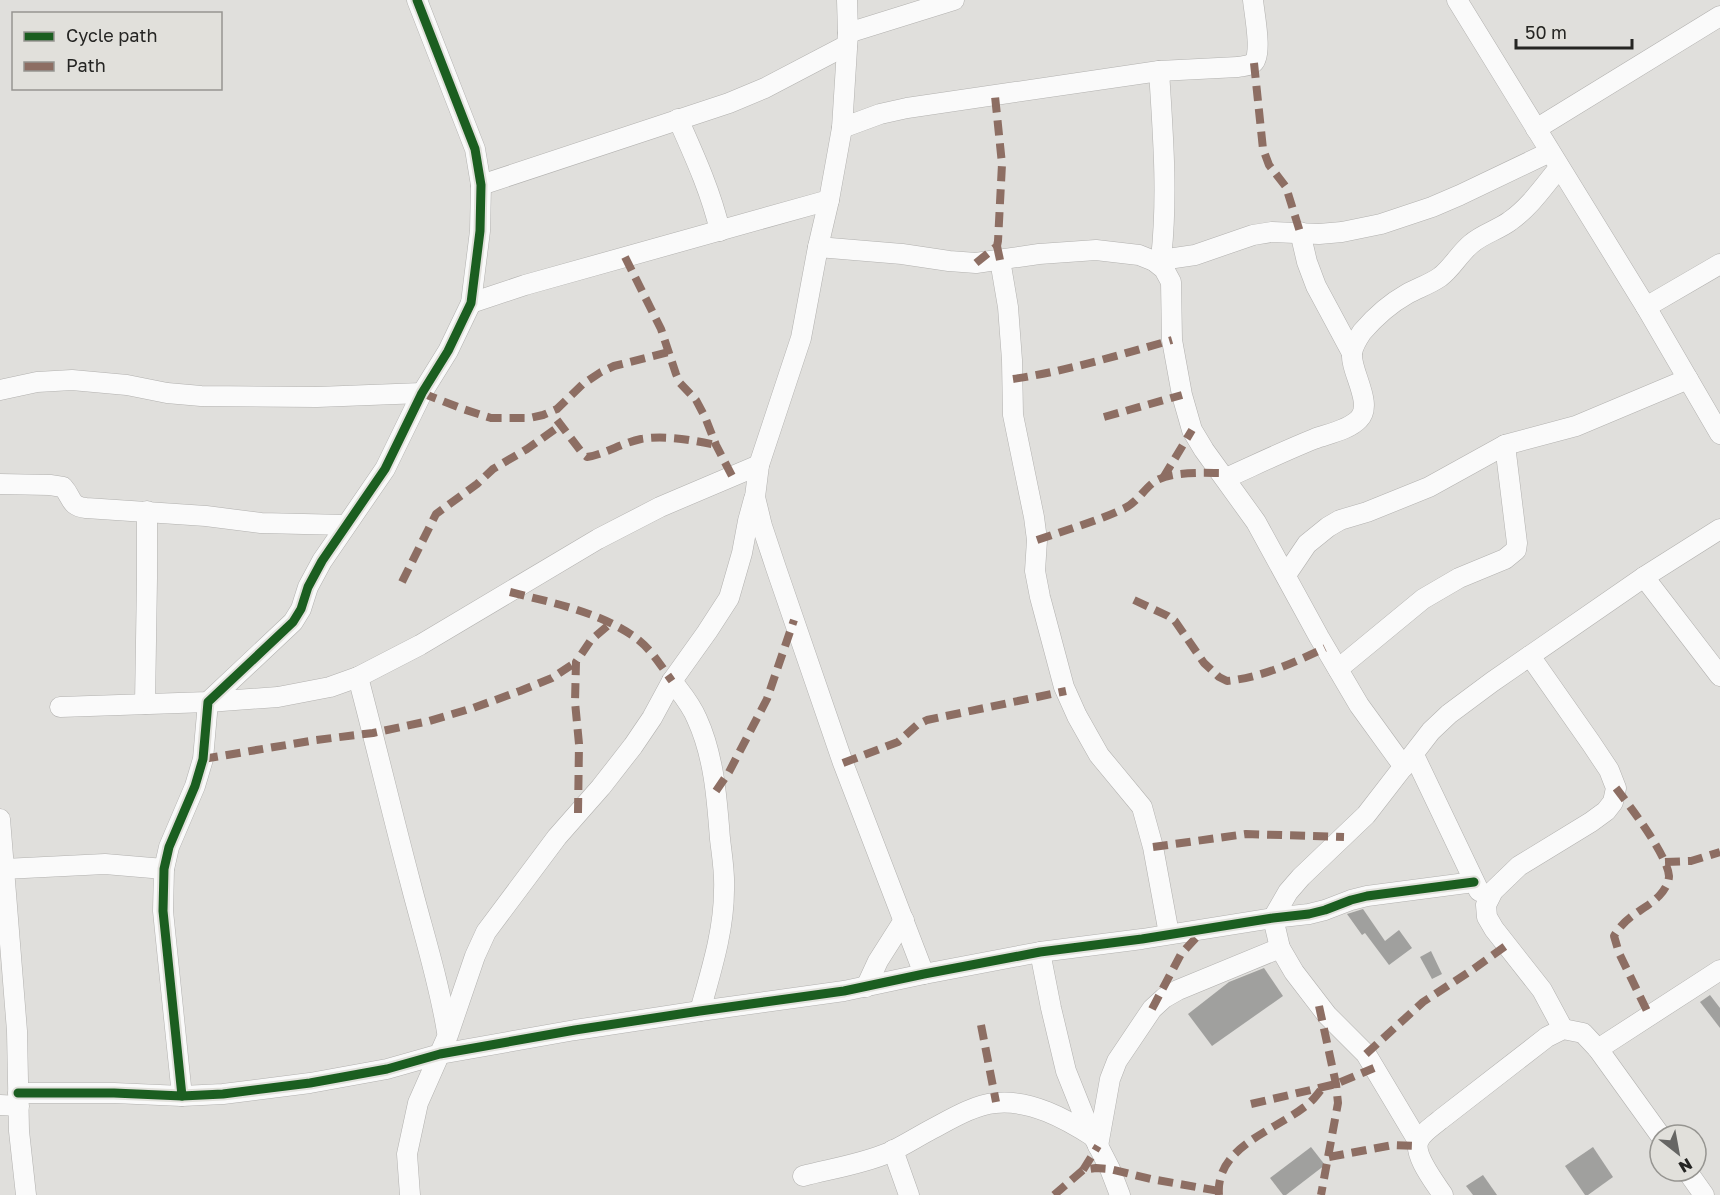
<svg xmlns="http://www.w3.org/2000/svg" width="1720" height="1195" font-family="'Golos Text',sans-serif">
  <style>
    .building { fill: #a0a09e }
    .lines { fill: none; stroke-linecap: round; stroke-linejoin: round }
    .minor-casing { stroke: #b2b1af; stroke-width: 21 }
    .minor { stroke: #fafafa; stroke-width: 20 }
    .quiet { stroke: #8d6e63; stroke-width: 8; stroke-dasharray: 15 8; stroke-linecap: butt }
    .cycleway-casing { stroke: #e1e0db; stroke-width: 13 }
    .cycleway { stroke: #1b5e20; stroke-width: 9 }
  </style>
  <rect width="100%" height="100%" fill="#e0dfdc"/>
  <g class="building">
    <polygon points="1363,909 1385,941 1399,930 1412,948 1389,965 1365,933 1362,935 1347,914"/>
    <polygon points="1431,951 1442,974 1432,979 1420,957"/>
    <polygon points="1264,968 1283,996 1212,1046 1188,1014 1229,982"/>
    <polygon points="1710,995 1720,1008 1720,1028 1700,1002"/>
    <polygon points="1311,1147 1325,1165 1286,1195 1283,1195 1270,1178"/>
    <polygon points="1593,1147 1613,1177 1588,1195 1585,1195 1565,1166"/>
    <polygon points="1483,1175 1497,1195 1473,1195 1466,1186"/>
  </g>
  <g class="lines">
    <g class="minor-casing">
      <g id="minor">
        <polyline points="847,0 848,33 842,128 829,200 818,247 801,338 759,465 755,497 762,526 776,568 843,763 924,974"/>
        <polyline points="1457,0 1646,307 1720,434"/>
        <polyline points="848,33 954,0"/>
        <path d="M1159 71C1163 134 1168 196 1161 259"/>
        <path d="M678 119C694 155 711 192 720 231"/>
        <path d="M842 128 880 114 907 108 1159 71 1238 67C1243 66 1249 66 1253 63 1263 56 1254 12 1253 0"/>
        <polyline points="1536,129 1720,16"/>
        <polyline points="481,185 729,103 765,88 847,45"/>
        <polyline points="1300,232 1307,262 1316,286 1352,353"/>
        <polyline points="818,247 902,254 949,261 976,263 1039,254 1096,250 1139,255 1154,261 1164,269 1171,282 1172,340 1182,395 1192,430 1204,450 1256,522 1319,637 1359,705 1404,767"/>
        <polyline points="1000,260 1008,307 1012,360 1013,415 1034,517 1037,540 1035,571 1040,597 1064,687 1077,716 1099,755 1142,807 1153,847 1169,934"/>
        <polyline points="1154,261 1195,255 1253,235 1272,232 1319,234 1342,232 1381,224 1432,207 1460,195 1550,152"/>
        <polyline points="471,303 525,285 829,200"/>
        <polyline points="1646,307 1720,264"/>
        <polyline points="0,390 37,382 72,380 127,385 167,393 201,396 317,397 422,393"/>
        <path d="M1226 478C1255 465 1284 451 1314 439 1327 434 1349 430 1359 419 1374 404 1350 371 1352 353 1353 346 1358 338 1362 332 1374 318 1391 303 1407 294 1418 288 1430 284 1440 277 1452 268 1459 254 1471 244 1482 234 1498 230 1510 221 1530 207 1544 186 1559 168"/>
        <path d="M0 484 50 485 63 487C73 498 69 506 86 508L206 516 261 523 346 525"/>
        <polyline points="1286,575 1307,544 1328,527 1340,520 1367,512 1429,487 1505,445 1576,426 1688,379"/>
        <polyline points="1644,577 1720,676"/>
        <polyline points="1530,656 1591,743 1609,770 1616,788 1613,802 1606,811 1591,822 1519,866 1493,891 1486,905 1487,917 1494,929 1542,990 1563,1029"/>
        <polyline points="1338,669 1423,599 1459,578 1505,559 1516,550 1517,543 1505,445"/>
        <path d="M358 677C376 745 392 813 410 881 423 932 439 981 447 1032"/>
        <path d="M672 681C681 693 691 704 697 719 714 756 717 799 720 839 722 856 725 873 724 890 724 931 711 971 700 1011"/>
        <polyline points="145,704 147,578 147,511"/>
        <polyline points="60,707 208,702 278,697 330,687 358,677 420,645 598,539 660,507 759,465"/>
        <polyline points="1414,755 1479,891"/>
        <polyline points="0,819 17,1031 19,1131 26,1195"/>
        <polyline points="4,869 105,864 164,869"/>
        <polyline points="1040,952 1051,1008 1066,1071 1088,1126 1110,1169 1120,1195"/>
        <polyline points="866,987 878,961 904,920"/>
        <polyline points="1598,1049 1720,970"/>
        <polyline points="18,1093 114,1093 182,1096 223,1094 310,1083 387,1069 440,1054 575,1030 700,1011 844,991 924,974 1040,952 1142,939 1273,918 1309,914 1325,910 1351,900 1367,896 1474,882"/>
        <polyline points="182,1096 163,911 164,869 169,847 195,786 203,759 208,702 293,622 301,609 308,587 322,561 385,469 422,393 448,351 471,303 480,231 481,185 475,149 417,0"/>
        <polyline points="0,1105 19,1106"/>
        <polyline points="1418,1141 1366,1054 1327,1015 1294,972 1280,948 1273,918 1288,892 1301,877 1366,815 1431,731 1449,714 1492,682 1644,577 1720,529"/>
        <polyline points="1098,1146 1110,1079 1117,1061 1152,1009 1164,998 1178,990 1280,948"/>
        <polyline points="893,1150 909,1195"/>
        <polyline points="1687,1171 1704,1195"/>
        <path d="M803 1176C830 1169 862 1164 888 1153 903 1146 917 1137 932 1129 951 1119 974 1105 995 1103 1030 1099 1066 1119 1094 1137"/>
        <polyline points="410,1195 407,1154 418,1103 448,1035 475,956 486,932 557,837 601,787 633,746 652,718 672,681 707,632 729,598 742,553 748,521 754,499"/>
        <path d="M1443 1195C1436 1184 1412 1154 1419 1140 1423 1132 1433 1126 1440 1120L1547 1037 1563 1029 1583 1033 1598 1049 1660 1135"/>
      </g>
    </g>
    <use href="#minor" class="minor"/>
    <g class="quiet">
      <polyline points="1254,63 1263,149 1269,165 1286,187 1300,232"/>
      <polyline points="997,246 1000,260"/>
      <polyline points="625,257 661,329 676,374 680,383 696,400 705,417 716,445 732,476"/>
      <polyline points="976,263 997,246 998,241 1002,164 995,96"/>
      <path d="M1013 379C1067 371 1119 355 1172 340"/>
      <polyline points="422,393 463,409 491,418 530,418 543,415 557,409 583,384 601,372 614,366 669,352"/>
      <polyline points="1104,417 1182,395"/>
      <path d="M557 420 583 454 587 457C605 454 622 443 641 439 665 435 692 440 716 445"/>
      <polyline points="1163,478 1192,430"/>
      <path d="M1037 540C1066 530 1095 522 1123 509 1137 503 1143 490 1154 482 1170 471 1203 473 1222 473"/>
      <polyline points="402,582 436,514 477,484 493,469 527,449 561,425"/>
      <path d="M510 592C553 603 600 612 636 638 651 649 661 666 672 681"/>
      <path d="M1134 600 1168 616 1175 621 1204 663 1219 677 1227 681C1263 677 1293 663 1325 648"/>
      <polyline points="203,759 316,740 373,733 429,721 473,708 520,691 552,678 576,662"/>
      <polyline points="843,763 898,742 917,725 927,720 1066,691"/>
      <path d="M1616 788C1629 805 1668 856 1669 876 1669 883 1664 891 1659 896 1644 911 1627 914 1614 936L1619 953 1649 1015"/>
      <polyline points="716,791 729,772 767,699 794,620"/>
      <polyline points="578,813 579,744 575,702 576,662 591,640 611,623"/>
      <polyline points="1153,847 1246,834 1344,837"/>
      <polyline points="1665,862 1691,861 1720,852"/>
      <polyline points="1319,1006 1336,1084 1338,1103 1321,1195"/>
      <polyline points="1152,1009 1181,954 1204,929"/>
      <polyline points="981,1025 996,1102"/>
      <polyline points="1366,1054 1423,1002 1472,970 1507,945"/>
      <polyline points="1251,1104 1336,1084 1374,1068"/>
      <polyline points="1329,1157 1393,1145 1418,1146"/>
      <polyline points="1083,1170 1098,1146"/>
      <polyline points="1054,1195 1083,1170 1096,1168 1110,1169 1151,1179 1219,1191"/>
      <path d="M1219 1195C1215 1148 1273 1131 1303 1108 1311 1103 1317 1095 1323 1087"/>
    </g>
    <g class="cycleway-casing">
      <g id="cycleway">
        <polyline points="18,1093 114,1093 182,1096 223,1094 310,1083 387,1069 440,1054 575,1030 700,1011 844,991 924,974 1040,952 1142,939 1273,918 1309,914 1325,910 1351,900 1367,896 1474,882"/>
        <polyline points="182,1096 163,911 164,869 169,847 195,786 203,759 208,702 293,622 301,609 308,587 322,561 385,469 422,393 448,351 471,303 480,231 481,185 475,149 417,0"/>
      </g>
    </g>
    <use href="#cycleway" class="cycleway"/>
  </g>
  <rect x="12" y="12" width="210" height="78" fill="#e1e0db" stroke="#969591" stroke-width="1.5"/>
  <rect x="24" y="32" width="30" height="9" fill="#1b5e20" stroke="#969591" stroke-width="1.5"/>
  <text x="66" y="42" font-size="18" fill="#252523">Cycle path</text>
  <rect x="24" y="62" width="30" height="9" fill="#8d6e63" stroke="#969591" stroke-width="1.5"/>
  <text x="66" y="72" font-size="18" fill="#252523">Path</text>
  <g transform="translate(1678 1153) rotate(149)"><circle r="28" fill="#e1e0db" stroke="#969591" stroke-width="1.5"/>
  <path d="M0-4.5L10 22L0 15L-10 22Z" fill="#666664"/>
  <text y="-9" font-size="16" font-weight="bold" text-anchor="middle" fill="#252523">N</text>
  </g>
  <path d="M1516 39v9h116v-9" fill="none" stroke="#252523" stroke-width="3"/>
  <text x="1525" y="39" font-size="18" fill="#252523" stroke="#e1e0db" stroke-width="4.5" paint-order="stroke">50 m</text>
</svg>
